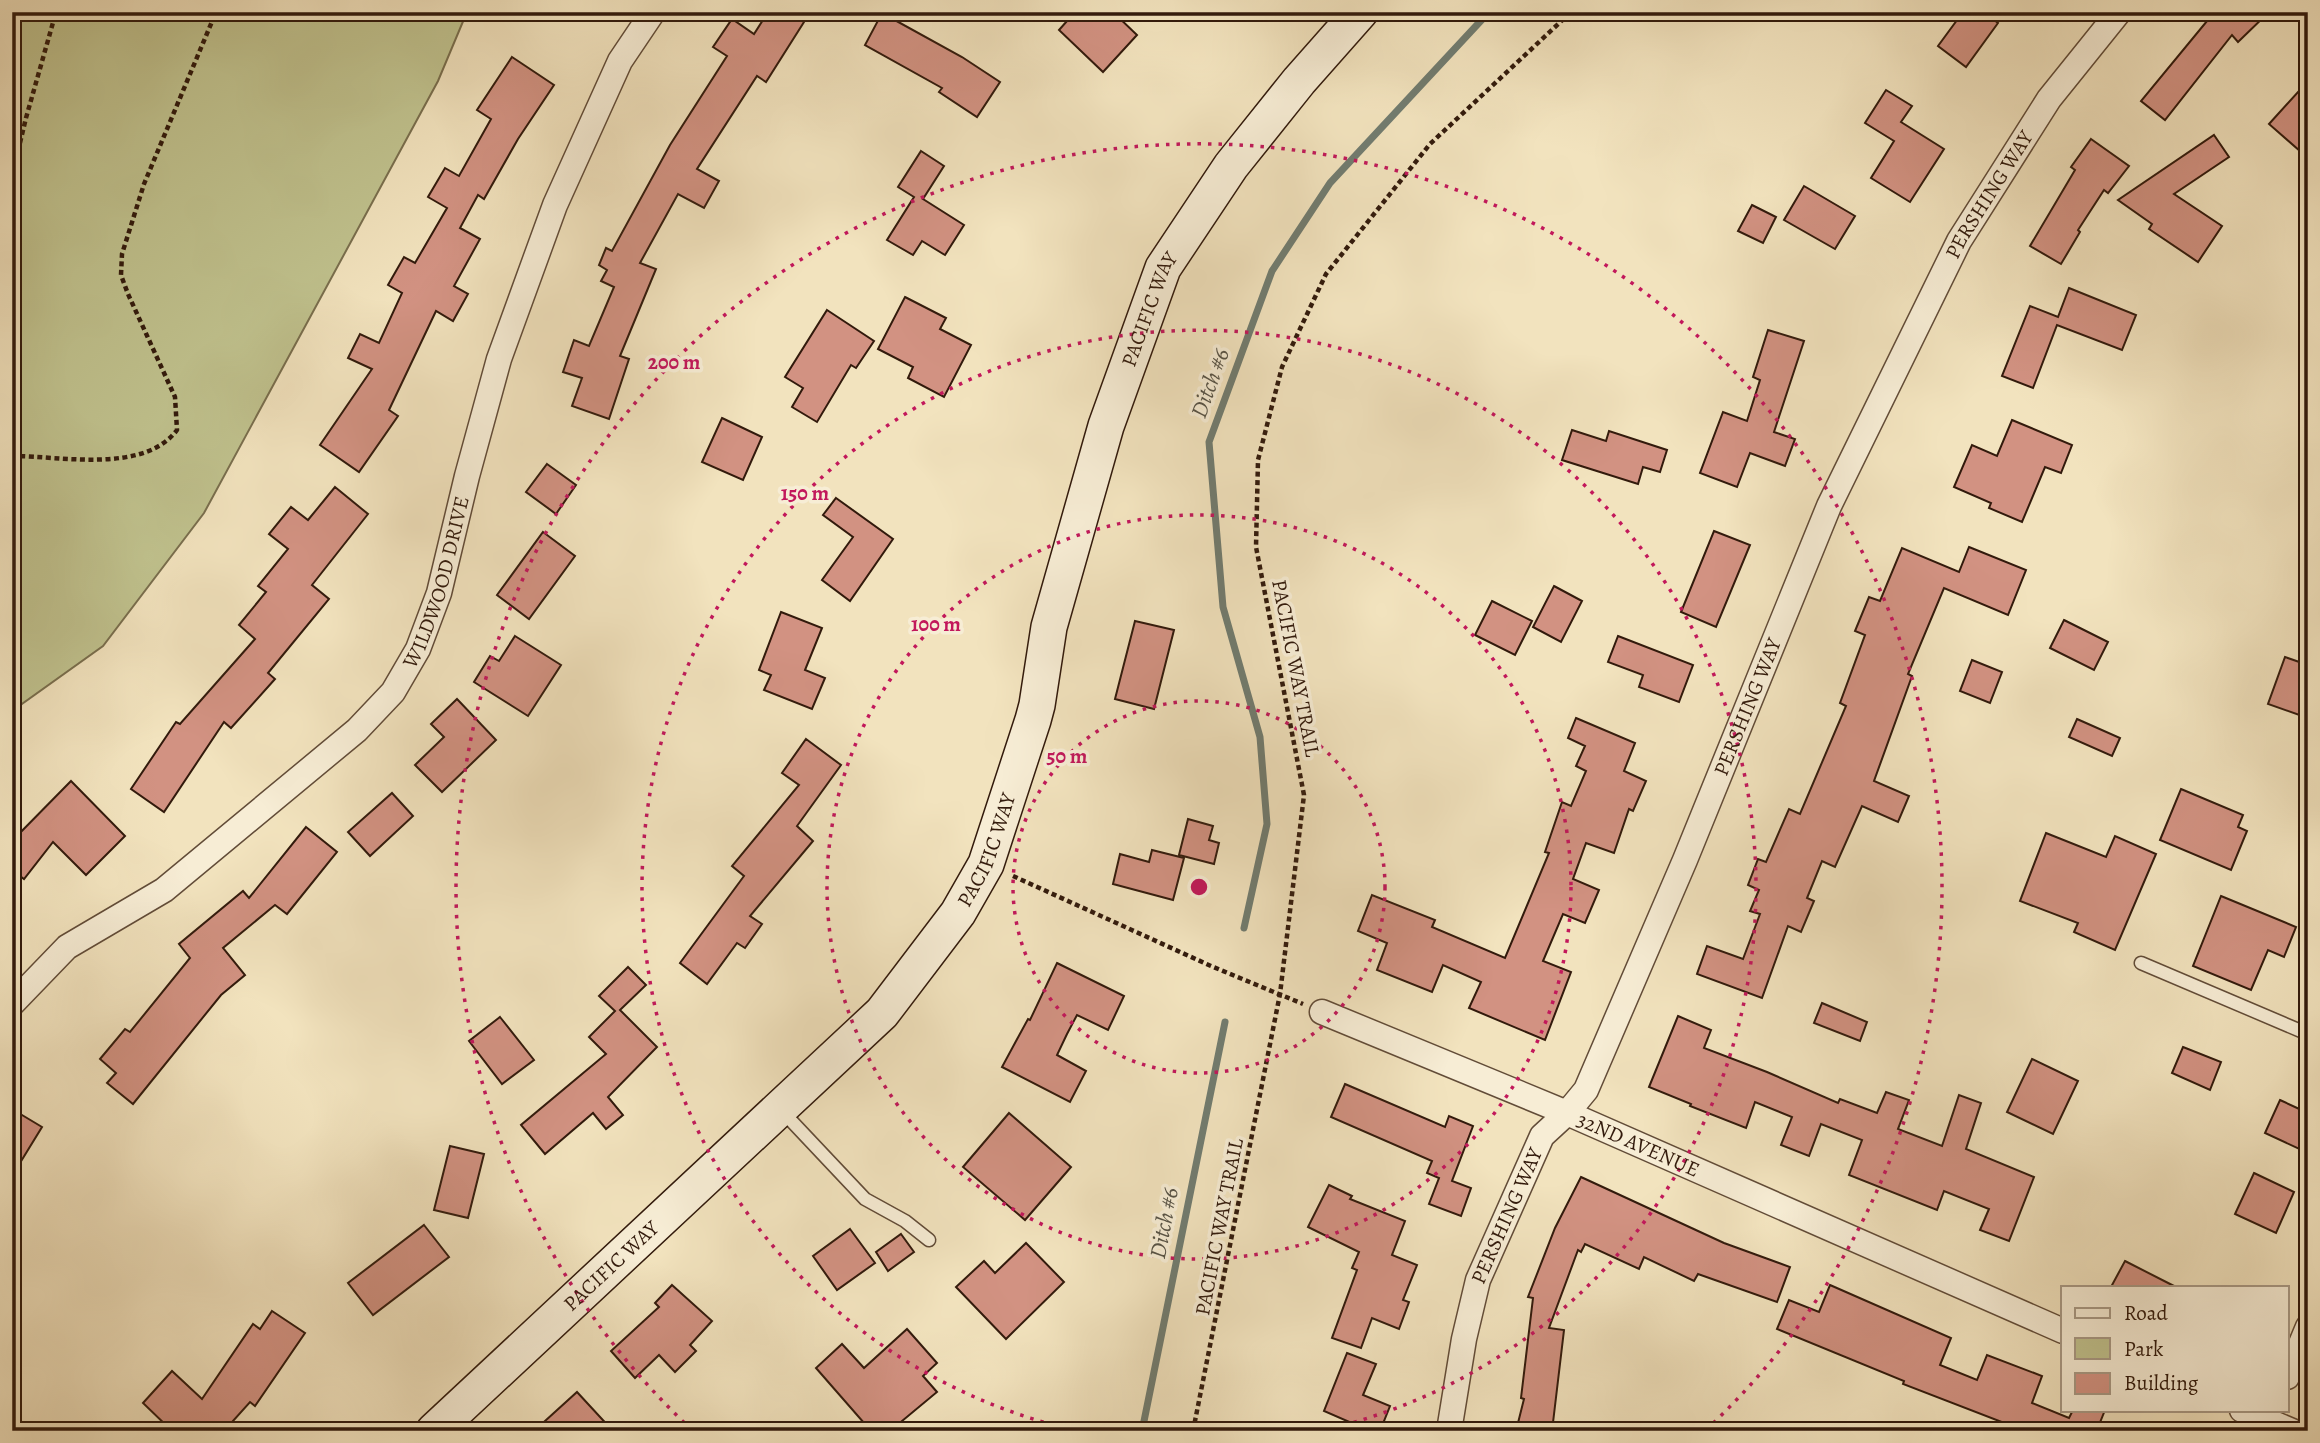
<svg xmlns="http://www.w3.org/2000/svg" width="2320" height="1443" font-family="Alegreya,serif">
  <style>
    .green { fill: #c0c28e; stroke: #796e4d; stroke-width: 2 }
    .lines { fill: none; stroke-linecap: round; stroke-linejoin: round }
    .stream { stroke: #717c70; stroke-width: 7 }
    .building { fill: #d29282; stroke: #321a0c; stroke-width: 2 }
    .lane-casing { stroke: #624c38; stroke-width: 15 }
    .street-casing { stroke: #624c38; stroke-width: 27 }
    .secondary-casing { stroke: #321a0c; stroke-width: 38 }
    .path { stroke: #321a0c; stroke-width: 4.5; stroke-dasharray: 5 3.5; stroke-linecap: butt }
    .lane { stroke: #f7edd5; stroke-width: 12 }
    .street { stroke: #f7edd5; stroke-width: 24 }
    .secondary { stroke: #f7edd5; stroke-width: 35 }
    .ring { fill: none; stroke: #c2185b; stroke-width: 3.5; stroke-dasharray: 3.5 7 }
    .labels { text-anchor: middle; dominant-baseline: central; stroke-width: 7; stroke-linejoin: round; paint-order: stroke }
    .street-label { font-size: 21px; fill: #321a0c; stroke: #f7edd5 }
    .water-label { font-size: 23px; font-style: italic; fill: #575346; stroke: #f7edd5 }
    .centre { fill: #c2185b; stroke: #f7edd5; stroke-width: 3.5 }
    .ring-label { font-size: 21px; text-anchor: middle; font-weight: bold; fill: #c2185b; stroke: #f7edd5; stroke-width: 7; stroke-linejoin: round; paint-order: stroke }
  </style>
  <rect width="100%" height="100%" fill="#f2e3be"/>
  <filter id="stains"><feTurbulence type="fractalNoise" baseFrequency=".00286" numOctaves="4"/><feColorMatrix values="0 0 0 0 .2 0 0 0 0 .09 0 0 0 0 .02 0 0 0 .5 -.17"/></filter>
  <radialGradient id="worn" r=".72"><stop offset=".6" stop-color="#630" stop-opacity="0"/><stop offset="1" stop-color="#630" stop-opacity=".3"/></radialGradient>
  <polygon class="green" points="12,12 467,12 438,81 204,513 103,646 12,711"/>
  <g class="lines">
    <g class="stream">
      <polyline points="1244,928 1267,824 1260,737 1223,607 1209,442 1272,271 1330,183 1489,12"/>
      <polyline points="1142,1431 1225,1022"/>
    </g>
  </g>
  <g class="building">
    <polygon points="768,12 790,12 804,22 766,82 757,76 697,169 719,181 704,208 678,194 640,263 656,269 620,356 629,359 609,419 572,406 582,378 563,372 574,340 589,346 614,287 601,281 607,270 599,265 606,248 612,251 670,145 727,56 713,47 732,19 754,34"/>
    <polygon points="1075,12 1113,12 1137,35 1103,72 1059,30"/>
    <polygon points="1963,12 1984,12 1998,23 1966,67 1938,46"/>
    <polygon points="2209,12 2269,12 2238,42 2232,35 2165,120 2141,101 2212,15"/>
    <polygon points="882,13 962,57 1000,82 977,117 939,92 942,88 865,45"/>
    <polygon points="512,57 554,85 518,139 484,199 478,195 460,228 480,239 454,286 468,294 453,321 436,311 389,410 398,416 359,472 320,445 372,369 348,358 360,334 379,343 402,293 388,285 404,257 415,263 447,208 428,197 445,168 459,176 491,119 477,110"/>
    <polygon points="2308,81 2308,158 2269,124"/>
    <polygon points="1886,90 1912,106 1901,122 1944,149 1910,202 1871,178 1894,141 1865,123"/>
    <polygon points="2214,135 2229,157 2174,194 2222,226 2198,262 2149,229 2152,224 2118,200"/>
    <polygon points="2091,139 2129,166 2108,193 2104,190 2078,230 2080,232 2061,264 2030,246 2075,170 2071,167"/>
    <polygon points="921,151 944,166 923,199 964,225 945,255 922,241 913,255 887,240 914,197 898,187"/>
    <polygon points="1804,186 1855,216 1835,249 1784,220"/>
    <polygon points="1752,205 1776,217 1763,243 1738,231"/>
    <polygon points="2069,288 2136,315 2122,350 2057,325 2033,388 2002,376 2030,306 2058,317"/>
    <polygon points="905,297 946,318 940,329 971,345 944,397 908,378 913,367 878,349"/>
    <polygon points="827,310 874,341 856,368 851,365 817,422 792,407 803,388 785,377"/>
    <polygon points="1768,330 1804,341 1774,432 1795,439 1785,466 1750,453 1737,487 1700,473 1723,412 1747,421 1760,380 1753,377"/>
    <polygon points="722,418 762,437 743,480 702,462"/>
    <polygon points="2012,420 2072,445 2061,473 2045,467 2022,522 1989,508 1991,503 1954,487 1972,445 1997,456"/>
    <polygon points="1572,430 1606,441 1609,431 1667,450 1660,472 1643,467 1638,484 1562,460"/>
    <polygon points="547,464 576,485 556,514 526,492"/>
    <polygon points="335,487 368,514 312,585 329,599 268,673 275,679 231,728 224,722 164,812 131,789 176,722 180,724 255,639 239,625 266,592 258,586 288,549 269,534 291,507 308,520"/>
    <polygon points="836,498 893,539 850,601 822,580 853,537 823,515"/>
    <polygon points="1714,531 1750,545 1716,627 1681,612"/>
    <polygon points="543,532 575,556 529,619 497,595"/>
    <polygon points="1969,547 2026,570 2008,615 1944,588 1908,674 1912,676 1874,781 1909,796 1898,822 1862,806 1835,867 1822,861 1807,898 1814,901 1801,932 1788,926 1762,998 1697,974 1707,946 1743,959 1760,914 1750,911 1759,890 1748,885 1758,859 1766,862 1789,809 1800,814 1846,706 1840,703 1865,635 1855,631 1869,597 1880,601 1902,548 1959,572"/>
    <polygon points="1554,586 1582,601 1561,642 1533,627"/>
    <polygon points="1492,601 1532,621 1515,655 1475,635"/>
    <polygon points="781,612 822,628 805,670 825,678 812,709 764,690 771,675 759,670"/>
    <polygon points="2064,620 2108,642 2094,670 2050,648"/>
    <polygon points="1135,621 1174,630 1154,709 1115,699"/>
    <polygon points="515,636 561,665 528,716 474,682 490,656 499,661"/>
    <polygon points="1618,636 1693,665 1679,702 1639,687 1643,675 1608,662"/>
    <polygon points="2285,657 2308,665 2308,718 2268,704"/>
    <polygon points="1972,660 2002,672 1990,703 1960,691"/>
    <polygon points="457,699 496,740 442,792 415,765 444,737 431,724"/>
    <polygon points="1576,718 1635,743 1624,771 1646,781 1633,811 1629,809 1614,853 1586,843 1573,879 1599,890 1585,923 1563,914 1543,961 1571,972 1545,1040 1469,1008 1481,982 1443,965 1432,992 1377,970 1387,943 1358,931 1372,895 1435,920 1432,927 1505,958 1549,853 1545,852 1562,802 1571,806 1586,771 1576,766 1585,746 1568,738"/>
    <polygon points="2077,719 2120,738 2112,756 2069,737"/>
    <polygon points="806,739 841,765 797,826 813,841 750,916 762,924 745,948 737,943 707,984 680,963 744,876 732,866 799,785 782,773"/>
    <polygon points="71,781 125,836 86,875 53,842 24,879 12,870 12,841"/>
    <polygon points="2181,789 2243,815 2238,827 2247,831 2231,870 2160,840"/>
    <polygon points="392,793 413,816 370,856 348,832"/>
    <polygon points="1188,819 1213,826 1209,840 1219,843 1214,864 1179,855"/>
    <polygon points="306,827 337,852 287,914 275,905 223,948 245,975 221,995 133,1104 107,1083 116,1073 100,1059 125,1029 130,1032 190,958 179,944 243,891 249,898"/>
    <polygon points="2046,833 2106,857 2115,836 2156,854 2115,950 2074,932 2078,923 2020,901"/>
    <polygon points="1152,850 1184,858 1173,900 1113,884 1120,854 1149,862"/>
    <polygon points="2221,896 2296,927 2284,957 2268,950 2251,990 2193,966"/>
    <polygon points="1057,963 1124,996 1108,1030 1077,1015 1067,1034 1057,1055 1086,1071 1070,1102 1002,1067 1028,1019 1030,1020"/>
    <polygon points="628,967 646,985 620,1010 657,1047 608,1097 623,1115 606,1129 593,1113 545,1154 521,1125 606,1054 589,1037 615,1011 599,996"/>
    <polygon points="1822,1003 1867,1022 1860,1041 1814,1023"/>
    <polygon points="1678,1016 1711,1030 1704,1048 1767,1072 1838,1103 1840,1099 1877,1113 1886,1092 1909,1100 1898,1129 1942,1146 1959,1095 1981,1103 1966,1149 2034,1177 2009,1241 1980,1230 1989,1209 1944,1191 1937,1210 1849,1175 1862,1140 1821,1124 1809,1156 1781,1145 1792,1117 1755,1102 1746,1128 1690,1106 1691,1104 1649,1087"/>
    <polygon points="500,1017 534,1060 502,1084 469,1041"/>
    <polygon points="2183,1047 2221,1062 2210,1090 2172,1073"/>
    <polygon points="2032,1059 2078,1081 2053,1134 2007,1112"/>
    <polygon points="1345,1084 1445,1127 1449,1116 1473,1126 1452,1181 1471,1188 1461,1216 1429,1204 1439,1178 1427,1173 1432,1161 1331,1117"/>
    <polygon points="2280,1100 2308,1113 2308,1153 2265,1133"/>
    <polygon points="12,1109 42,1127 12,1176"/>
    <polygon points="1009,1113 1071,1167 1025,1220 963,1167"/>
    <polygon points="450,1146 484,1154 468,1218 434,1210"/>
    <polygon points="2254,1173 2294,1192 2276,1233 2235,1214"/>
    <polygon points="1581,1177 1724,1243 1790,1267 1777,1302 1698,1274 1694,1281 1644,1257 1639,1269 1585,1244 1581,1252 1578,1250 1549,1328 1564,1330 1552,1431 1516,1431 1524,1399 1521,1398 1533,1298 1528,1297 1555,1228"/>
    <polygon points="1329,1185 1352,1196 1350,1199 1405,1221 1392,1255 1417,1265 1403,1300 1409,1302 1399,1329 1372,1318 1361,1348 1332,1338 1357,1270 1352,1268 1359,1252 1308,1227"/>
    <polygon points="424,1225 449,1257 373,1315 348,1283"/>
    <polygon points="850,1229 875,1263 837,1290 813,1256"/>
    <polygon points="901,1234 914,1252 888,1271 876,1252"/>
    <polygon points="1026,1243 1064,1282 1006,1339 956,1287 984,1261 995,1273"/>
    <polygon points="2125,1261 2176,1287 2111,1287"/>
    <polygon points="672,1285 712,1321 690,1345 696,1351 675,1372 659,1355 635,1378 611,1351 659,1307 655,1303"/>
    <polygon points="1830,1285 1951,1338 1940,1365 1977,1380 1987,1355 2042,1376 2032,1403 2069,1418 2073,1410 2105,1410 2097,1430 2098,1431 2025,1431 1903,1384 1904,1381 1777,1329 1789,1300 1819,1312"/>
    <polygon points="272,1311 305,1333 255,1406 250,1402 224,1431 172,1431 143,1403 172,1371 202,1399 253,1324 260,1329"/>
    <polygon points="907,1329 937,1363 923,1376 937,1392 890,1431 871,1431 816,1368 842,1344 864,1368"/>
    <polygon points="1347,1353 1376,1364 1363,1395 1390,1406 1380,1431 1370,1431 1324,1411"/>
    <polygon points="577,1392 613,1431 534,1431"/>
  </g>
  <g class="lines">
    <g class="lane-casing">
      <g id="lane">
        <polyline points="2141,963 2308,1034"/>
        <polyline points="782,1111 865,1199 905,1221 929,1240"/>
      </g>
    </g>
    <g class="street-casing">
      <g id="street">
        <path id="s1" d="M12 1004 67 947 164 890 357 730 393 692 418 649 439 593 467 476 499 359 555 205 620 61 653 12"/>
        <path id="s2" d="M1322 1012 1567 1113 2063 1331"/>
        <polyline points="2287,1377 2308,1327"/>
        <polyline points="2242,1410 2292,1431"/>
        <path id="s3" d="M1449 1431 1464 1339 1478 1280 1542 1136 1567 1113 1586 1090 1685 860 1829 506 1959 241 2049 99 2119 12"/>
      </g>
    </g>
    <g class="secondary-casing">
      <g id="secondary">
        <path id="s4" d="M434 1431 882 1013 958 913 986 864 1033 720 1037 705 1049 627 1106 426 1163 268 1231 166 1299 81 1360 12"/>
      </g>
    </g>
    <g class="path">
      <polyline points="12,176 26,118 56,12"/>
      <path d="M12 456C61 456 144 474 177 430L175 397 128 294 121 275 122 254 144 184 216 12"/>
      <polyline points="1013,876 1211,966 1303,1004"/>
      <polyline points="1193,1431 1280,994 1304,795 1256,547 1258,460 1282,367 1326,274 1430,144 1571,12"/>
    </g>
    <use href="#lane" class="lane"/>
    <use href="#street" class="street"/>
    <use href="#secondary" class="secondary"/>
  </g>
  <g class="ring">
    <circle cx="1199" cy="887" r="186"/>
    <circle cx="1199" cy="887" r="372"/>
    <path d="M1074 1430A557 557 0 1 1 1324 1430"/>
    <path d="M692 1430A743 743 0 1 1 1706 1430"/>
  </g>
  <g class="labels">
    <g class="street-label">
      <text stroke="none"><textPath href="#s3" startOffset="1358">PERSHING WAY</textPath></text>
      <text stroke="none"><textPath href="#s4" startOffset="1374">PACIFIC WAY</textPath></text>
      <text stroke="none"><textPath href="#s1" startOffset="614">WILDWOOD DRIVE</textPath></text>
      <text transform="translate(1296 668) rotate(79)">PACIFIC WAY TRAIL</text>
      <text stroke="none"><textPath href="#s3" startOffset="791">PERSHING WAY</textPath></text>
      <text stroke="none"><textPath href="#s4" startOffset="808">PACIFIC WAY</textPath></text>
      <text stroke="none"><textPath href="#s2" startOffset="343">32ND AVENUE</textPath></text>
      <text stroke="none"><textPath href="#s3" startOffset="224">PERSHING WAY</textPath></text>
      <text transform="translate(1219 1227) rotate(-79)">PACIFIC WAY TRAIL</text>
      <text stroke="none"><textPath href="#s4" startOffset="242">PACIFIC WAY</textPath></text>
    </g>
    <g class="water-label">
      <text transform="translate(1210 383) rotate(-70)">Ditch #6</text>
      <text transform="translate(1164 1223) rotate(-79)">Ditch #6</text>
    </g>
  </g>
  <circle cx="1199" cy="887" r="10" class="centre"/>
  <g class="ring-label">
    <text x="674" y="369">200 m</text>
    <text x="805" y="500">150 m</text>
    <text x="936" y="631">100 m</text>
    <text x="1067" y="763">50 m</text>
  </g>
  <rect width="2320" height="1443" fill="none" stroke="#f2e3be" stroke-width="42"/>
  <rect x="14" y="14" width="2292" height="1415" fill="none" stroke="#321a0c" stroke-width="3.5"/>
  <rect x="21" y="21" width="2278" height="1401" fill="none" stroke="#321a0c" stroke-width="2"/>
  <rect x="2061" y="1286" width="228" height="126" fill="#f7edd5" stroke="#a89985" stroke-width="2"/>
  <rect x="2075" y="1308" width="35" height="10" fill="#f7edd5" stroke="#a89985" stroke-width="2"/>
  <text x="2124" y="1320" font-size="21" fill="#321a0c">Road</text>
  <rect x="2075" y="1338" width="35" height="21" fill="#c0c28e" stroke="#a89985" stroke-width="2"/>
  <text x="2124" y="1356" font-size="21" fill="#321a0c">Park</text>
  <rect x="2075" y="1373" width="35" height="21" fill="#d29282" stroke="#a89985" stroke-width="2"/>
  <text x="2124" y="1390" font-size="21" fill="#321a0c">Building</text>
  <rect width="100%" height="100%" filter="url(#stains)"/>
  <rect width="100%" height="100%" fill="url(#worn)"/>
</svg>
